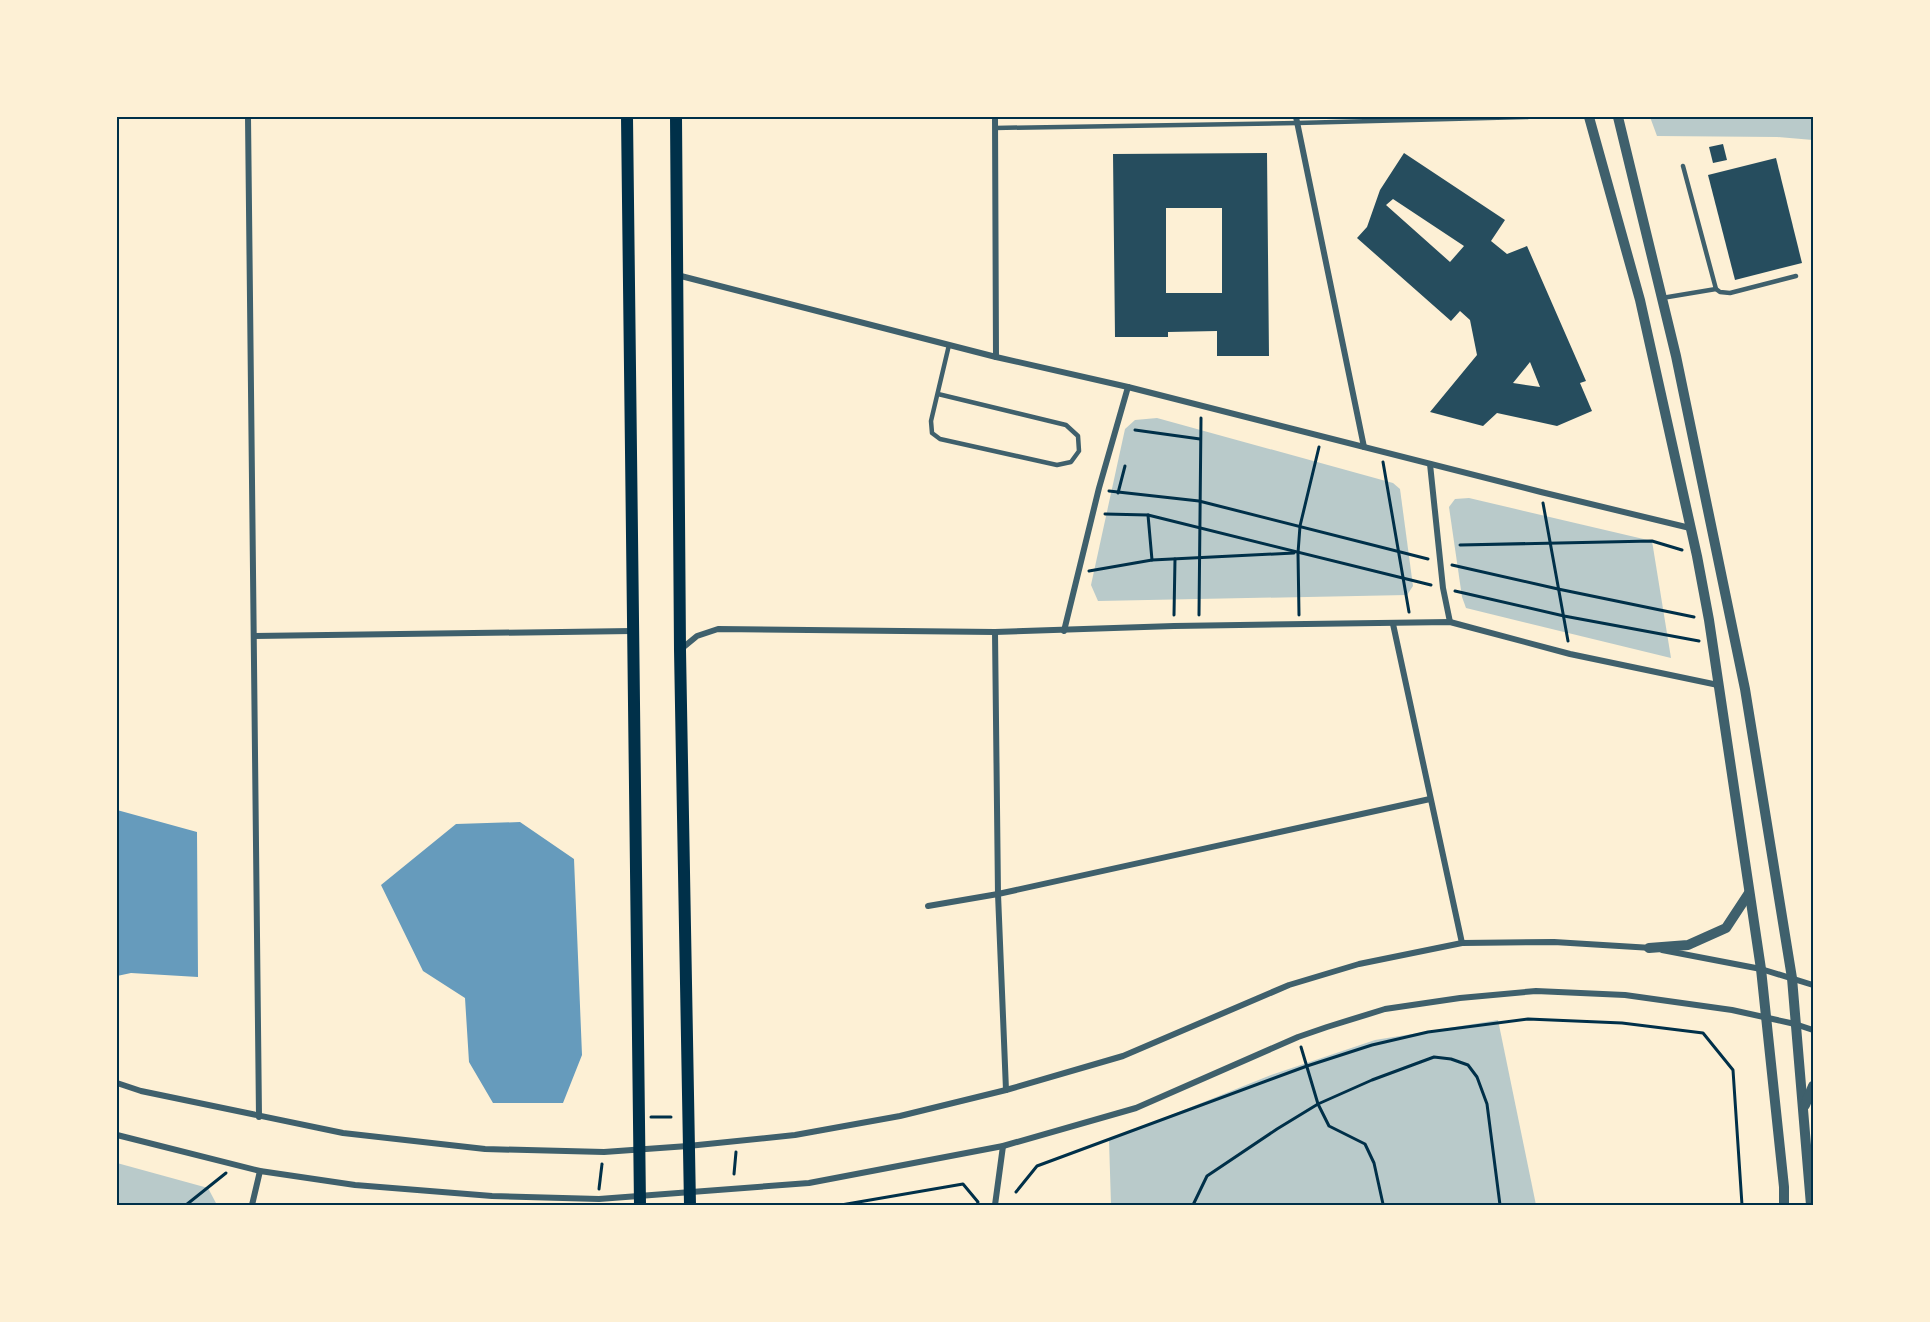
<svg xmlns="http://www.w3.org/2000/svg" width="1930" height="1322" font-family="'Zilla Slab',serif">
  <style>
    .green { fill: #b9caca }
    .water { fill: #669bbc }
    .building { fill: #264d5e; fill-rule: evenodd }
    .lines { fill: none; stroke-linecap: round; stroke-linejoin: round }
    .path { stroke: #003049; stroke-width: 3 }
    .service { stroke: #3f606c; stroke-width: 4.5 }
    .minor { stroke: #3f606c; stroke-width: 6 }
    .tertiary { stroke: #3f606c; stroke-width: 10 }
    .secondary { stroke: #003049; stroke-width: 12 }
    .neatline { fill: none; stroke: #003049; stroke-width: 2 }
  </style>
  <rect width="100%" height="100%" fill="#fdf0d5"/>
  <g class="green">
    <polygon points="1650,117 1813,117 1813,140 1777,137 1657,136"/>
    <polygon points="1157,418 1393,483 1400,489 1413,586 1407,595 1098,601 1091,585 1125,429 1135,420"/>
    <polygon points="1469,498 1652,541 1671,658 1466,608 1462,597 1449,507 1455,499"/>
    <polygon points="1498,1020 1536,1205 1111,1205 1109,1140 1271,1075 1375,1040"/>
    <polygon points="117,1163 208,1188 217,1205 117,1205"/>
  </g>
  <g class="water">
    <polygon points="117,810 197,832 198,977 131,973 117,976"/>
    <polygon points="520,822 574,859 582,1055 563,1103 493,1103 469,1062 465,998 423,971 381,885 456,824"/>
  </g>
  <g class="building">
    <polygon points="1723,144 1727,160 1713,163 1709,147"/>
    <path d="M1267 153 1269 356H1217V331L1168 332V337H1115L1113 154ZM1166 208H1222V293H1166Z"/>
    <path d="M1404 153 1505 220 1491 241 1507 254 1527 246 1586 381 1580 383 1592 411 1557 426 1497 413 1483 426 1430 412 1477 355 1470 320 1460 311 1451 321 1357 238 1367 227 1380 190ZM1393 199 1464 246 1450 262 1386 205ZM1530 362 1540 387 1513 383Z"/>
    <polygon points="1776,158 1802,263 1735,280 1708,175"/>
  </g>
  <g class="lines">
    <g class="path">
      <polyline points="1135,430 1200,439"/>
      <polyline points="1383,462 1409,612"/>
      <polyline points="1109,491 1199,501 1428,559"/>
      <polyline points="1118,493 1125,466"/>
      <polyline points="1543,503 1568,641"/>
      <polyline points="1105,514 1148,515 1431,585"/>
      <polyline points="1148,515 1152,560"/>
      <polyline points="1460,545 1652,541 1682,550"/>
      <polyline points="1452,565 1558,589 1694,617"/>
      <polyline points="1089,571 1152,560 1294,553"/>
      <polyline points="1455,591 1564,616 1699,641"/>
      <polyline points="1174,615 1175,559"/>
      <polyline points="1199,615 1201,418"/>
      <polyline points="1299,615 1298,553 1300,526 1319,447"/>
      <polyline points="1301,1047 1318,1104 1329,1126 1365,1144 1374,1163 1383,1204"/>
      <polyline points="651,1117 671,1117"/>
      <polyline points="734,1174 736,1152"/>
      <polyline points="599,1189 602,1164"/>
      <polyline points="1016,1192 1037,1166 1307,1066 1372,1045 1428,1032 1528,1019 1622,1023 1703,1033 1733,1070 1742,1205"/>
      <polyline points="186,1205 226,1173"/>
      <polyline points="743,1205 746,1205"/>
      <polyline points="841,1205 963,1184 978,1202 977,1205"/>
      <polyline points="1193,1205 1207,1176 1277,1129 1318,1104 1372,1080 1434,1057 1451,1059 1468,1065 1477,1077 1487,1104 1500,1205"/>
    </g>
    <g class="service">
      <polyline points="995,128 1297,123 1528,117"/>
      <polyline points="1683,166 1716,289 1720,292 1730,293 1796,276"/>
      <polyline points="1662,298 1716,289"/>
      <polyline points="938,394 1066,425 1078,436 1079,451 1071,462 1057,465 940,439 932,433 931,421 949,345"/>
    </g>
    <g class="minor">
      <polyline points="248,117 259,1117"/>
      <polyline points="995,117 996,357"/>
      <polyline points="1296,117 1364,447"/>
      <polyline points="677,275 996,357 1128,387 1541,492 1690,528"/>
      <polyline points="1430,464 1443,588 1450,622"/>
      <polyline points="1393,624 1462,943"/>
      <polyline points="1064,631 1099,488 1128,387"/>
      <polyline points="995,632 998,894 1006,1090"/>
      <polyline points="254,636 632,631"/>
      <polyline points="680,650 697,636 718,629 995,632 1174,626 1450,622 1570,654 1718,685"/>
      <polyline points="928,906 998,894 1430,799"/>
      <polyline points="1662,950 1761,969 1813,985"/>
      <polyline points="117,1083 141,1091 343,1133 485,1149 604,1152 688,1146 795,1135 900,1116 1006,1090 1123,1056 1289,985 1359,964 1462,943 1554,942 1652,948"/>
      <polyline points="117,1135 260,1171 355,1185 492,1196 599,1199 809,1183 1003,1146 1136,1108 1298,1037 1327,1027 1385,1009 1460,998 1536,991 1625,995 1732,1010 1795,1024 1813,1030"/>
      <polyline points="252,1205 260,1171"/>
      <polyline points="995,1205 1003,1146"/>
    </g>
    <g class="tertiary">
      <polyline points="1589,117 1640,300 1697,556 1709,620 1761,969 1784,1187 1784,1205"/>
      <polyline points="1618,117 1676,356 1745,689 1792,978 1811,1205"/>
      <polyline points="1649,948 1688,945 1726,928 1749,893"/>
      <polyline points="1805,1105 1813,1086"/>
    </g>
    <g class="secondary">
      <polyline points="627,117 640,1205"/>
      <polyline points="676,117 680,650 690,1205"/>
    </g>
  </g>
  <rect width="1930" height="1322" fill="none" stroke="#fdf0d5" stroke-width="237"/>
  <rect x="118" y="118" width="1694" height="1086" class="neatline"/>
</svg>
